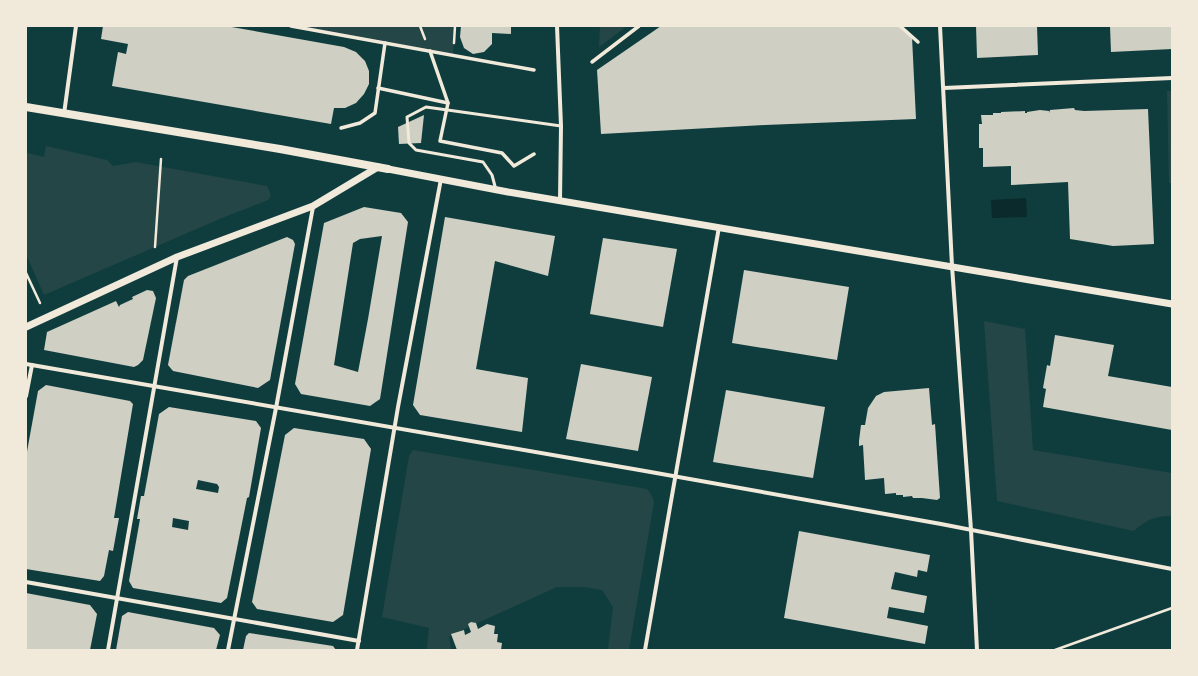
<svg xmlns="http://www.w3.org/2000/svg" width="1198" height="676" font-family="'Fira Sans Condensed',sans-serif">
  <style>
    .green { fill: #244646 }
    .water { fill: #0a2a2b }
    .building { fill: #cfcfc3; fill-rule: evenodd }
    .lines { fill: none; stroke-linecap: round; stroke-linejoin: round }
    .path { stroke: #f1e9da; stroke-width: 2.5 }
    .service { stroke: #f1e9da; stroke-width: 3 }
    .pedestrian { stroke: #f1e9da; stroke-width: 3.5 }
    .minor { stroke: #f1e9da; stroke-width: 4 }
    .tertiary { stroke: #f1e9da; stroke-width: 7 }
    .secondary { stroke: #f1e9da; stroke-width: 8 }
  </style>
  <rect width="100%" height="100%" fill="#0f3d3e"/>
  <g class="green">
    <polygon points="291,26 455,26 453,55"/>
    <polygon points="600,26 627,26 599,47"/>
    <polygon points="1167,91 1172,91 1172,183 1169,183"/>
    <polygon points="46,146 107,160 113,166 136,162 261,185 267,186 271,195 268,200 222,218 44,295 26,254 26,157 27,153 44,157"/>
    <path d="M984 321 1025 329 1033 450 1172 473V516C1157 515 1145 520 1134 531L997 501Z"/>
    <polygon points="413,450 647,489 651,494 654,502 629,650 608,650 613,607 602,590 584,587 557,587 449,636 451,650 427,650 429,628 382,617 409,456"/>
  </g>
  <polygon class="water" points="1026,198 1027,217 992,218 991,200"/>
  <g class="building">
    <polygon points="103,26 226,26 344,47 356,52 365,61 369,71 369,84 364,94 356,103 345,108 334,108 331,124 112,86 118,52 126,54 128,44 101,39"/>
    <polygon points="461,26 511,26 511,34 492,33 492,44 484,52 473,54 464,48 460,37"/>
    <polygon points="661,26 899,26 912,37 916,119 765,125 601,134 597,70"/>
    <polygon points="976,26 1037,26 1038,55 977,58"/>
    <polygon points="1110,26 1172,26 1172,49 1111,52"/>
    <polygon points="1074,108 1075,110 1084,111 1148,109 1154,244 1113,246 1070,239 1068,182 1011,185 1011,166 983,167 983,148 979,148 979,124 982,124 981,115 993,115 993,113 1001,113 1001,112 1025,111 1025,113 1027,113 1027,112 1040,110 1049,111 1049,113 1050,110"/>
    <polygon points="424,115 421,143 399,144 398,127"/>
    <path d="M364 207 401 213 408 222 380 399 370 406 301 394 295 384 324 223ZM382 236 368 319 358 372 334 365 353 243 360 239Z"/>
    <polygon points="445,217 555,236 548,276 495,261 476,369 528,378 522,432 420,415 413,405"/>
    <polygon points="287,237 293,240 295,244 270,380 258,388 173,371 168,365 184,280 188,276"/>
    <polygon points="603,238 677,249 663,327 590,314"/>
    <polygon points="744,270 849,287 837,360 732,343"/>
    <polygon points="147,290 153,291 156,298 143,360 138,365 134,367 44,350 47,332 116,301 119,307 120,305 133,299 132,297"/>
    <polygon points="1055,335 1114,345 1108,376 1172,387 1172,430 1043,407 1046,389 1043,388 1047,365 1050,366"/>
    <polygon points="581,364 652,377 638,451 566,439"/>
    <polygon points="46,385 130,401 133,404 114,518 119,518 113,551 109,550 104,576 100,581 26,569 26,457 38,391"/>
    <polygon points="929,388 932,425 935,424 940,498 937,500 922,498 913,498 912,496 903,497 903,495 896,495 896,493 885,494 884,478 865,480 863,445 859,446 859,441 861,425 865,425 868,408 876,396 884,392"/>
    <polygon points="726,390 825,407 813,478 713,462"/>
    <path d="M169 407 256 421 261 428 249 497 247 498 227 598 221 603 133 588 129 581 140 519H137L141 496H144L159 414ZM198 480 217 484 219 487 218 493 196 489ZM173 518 189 521 188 530 172 527Z"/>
    <polygon points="294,428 364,439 371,449 343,615 333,622 257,609 252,602 285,435"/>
    <polygon points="799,531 930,555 927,572 918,570 917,577 895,572 891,589 927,596 924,613 889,607 887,618 928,626 925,644 784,618"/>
    <polygon points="26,593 90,605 97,614 90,650 26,650"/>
    <polygon points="128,612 214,628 220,635 216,650 116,650 122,616"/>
    <polygon points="471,622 476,623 478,629 487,624 495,626 494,634 498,634 497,642 502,643 501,650 457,650 451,634 464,630 465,635 471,632 468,624"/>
    <polygon points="249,633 333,646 336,650 243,650 246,636"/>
  </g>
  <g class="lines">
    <g class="path">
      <polyline points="420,26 425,39"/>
      <polyline points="454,43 455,26"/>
      <polyline points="155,247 161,159"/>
      <polyline points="26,273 40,303"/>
      <polyline points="1055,650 1172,608"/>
    </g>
    <polyline class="service" points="496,190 492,175 483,162 416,150 409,143 407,117 426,107 561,126"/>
    <g class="pedestrian">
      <polyline points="291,26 534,70"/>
      <polyline points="900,26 918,42"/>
      <polyline points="430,51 448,103"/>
      <polyline points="592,62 639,26"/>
      <polyline points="378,88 448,103 440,141 502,153 514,166 534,154"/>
      <polyline points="341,128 360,123 375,113 385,43"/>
    </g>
    <g class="minor">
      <polyline points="557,26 561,126 560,200"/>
      <polyline points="940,26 952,266 971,530 977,650"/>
      <polyline points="944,88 1172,78"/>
      <polyline points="64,114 76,26"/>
      <polyline points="26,364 645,471 941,524 1172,569"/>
      <polyline points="26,396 32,365"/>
      <polyline points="26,582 359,641"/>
      <polyline points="108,650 177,257"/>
      <polyline points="228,650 276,408 313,207"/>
      <polyline points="357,650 398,407 441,179"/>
      <polyline points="645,650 719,227"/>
    </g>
    <g class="tertiary">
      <polyline points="388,169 508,192 1172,304"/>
      <polyline points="26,327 177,257 313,206 378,167"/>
    </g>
    <polyline class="secondary" points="26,107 280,149 388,169"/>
  </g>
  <rect width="1198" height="676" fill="none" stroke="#f1e9da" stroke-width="54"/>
</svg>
